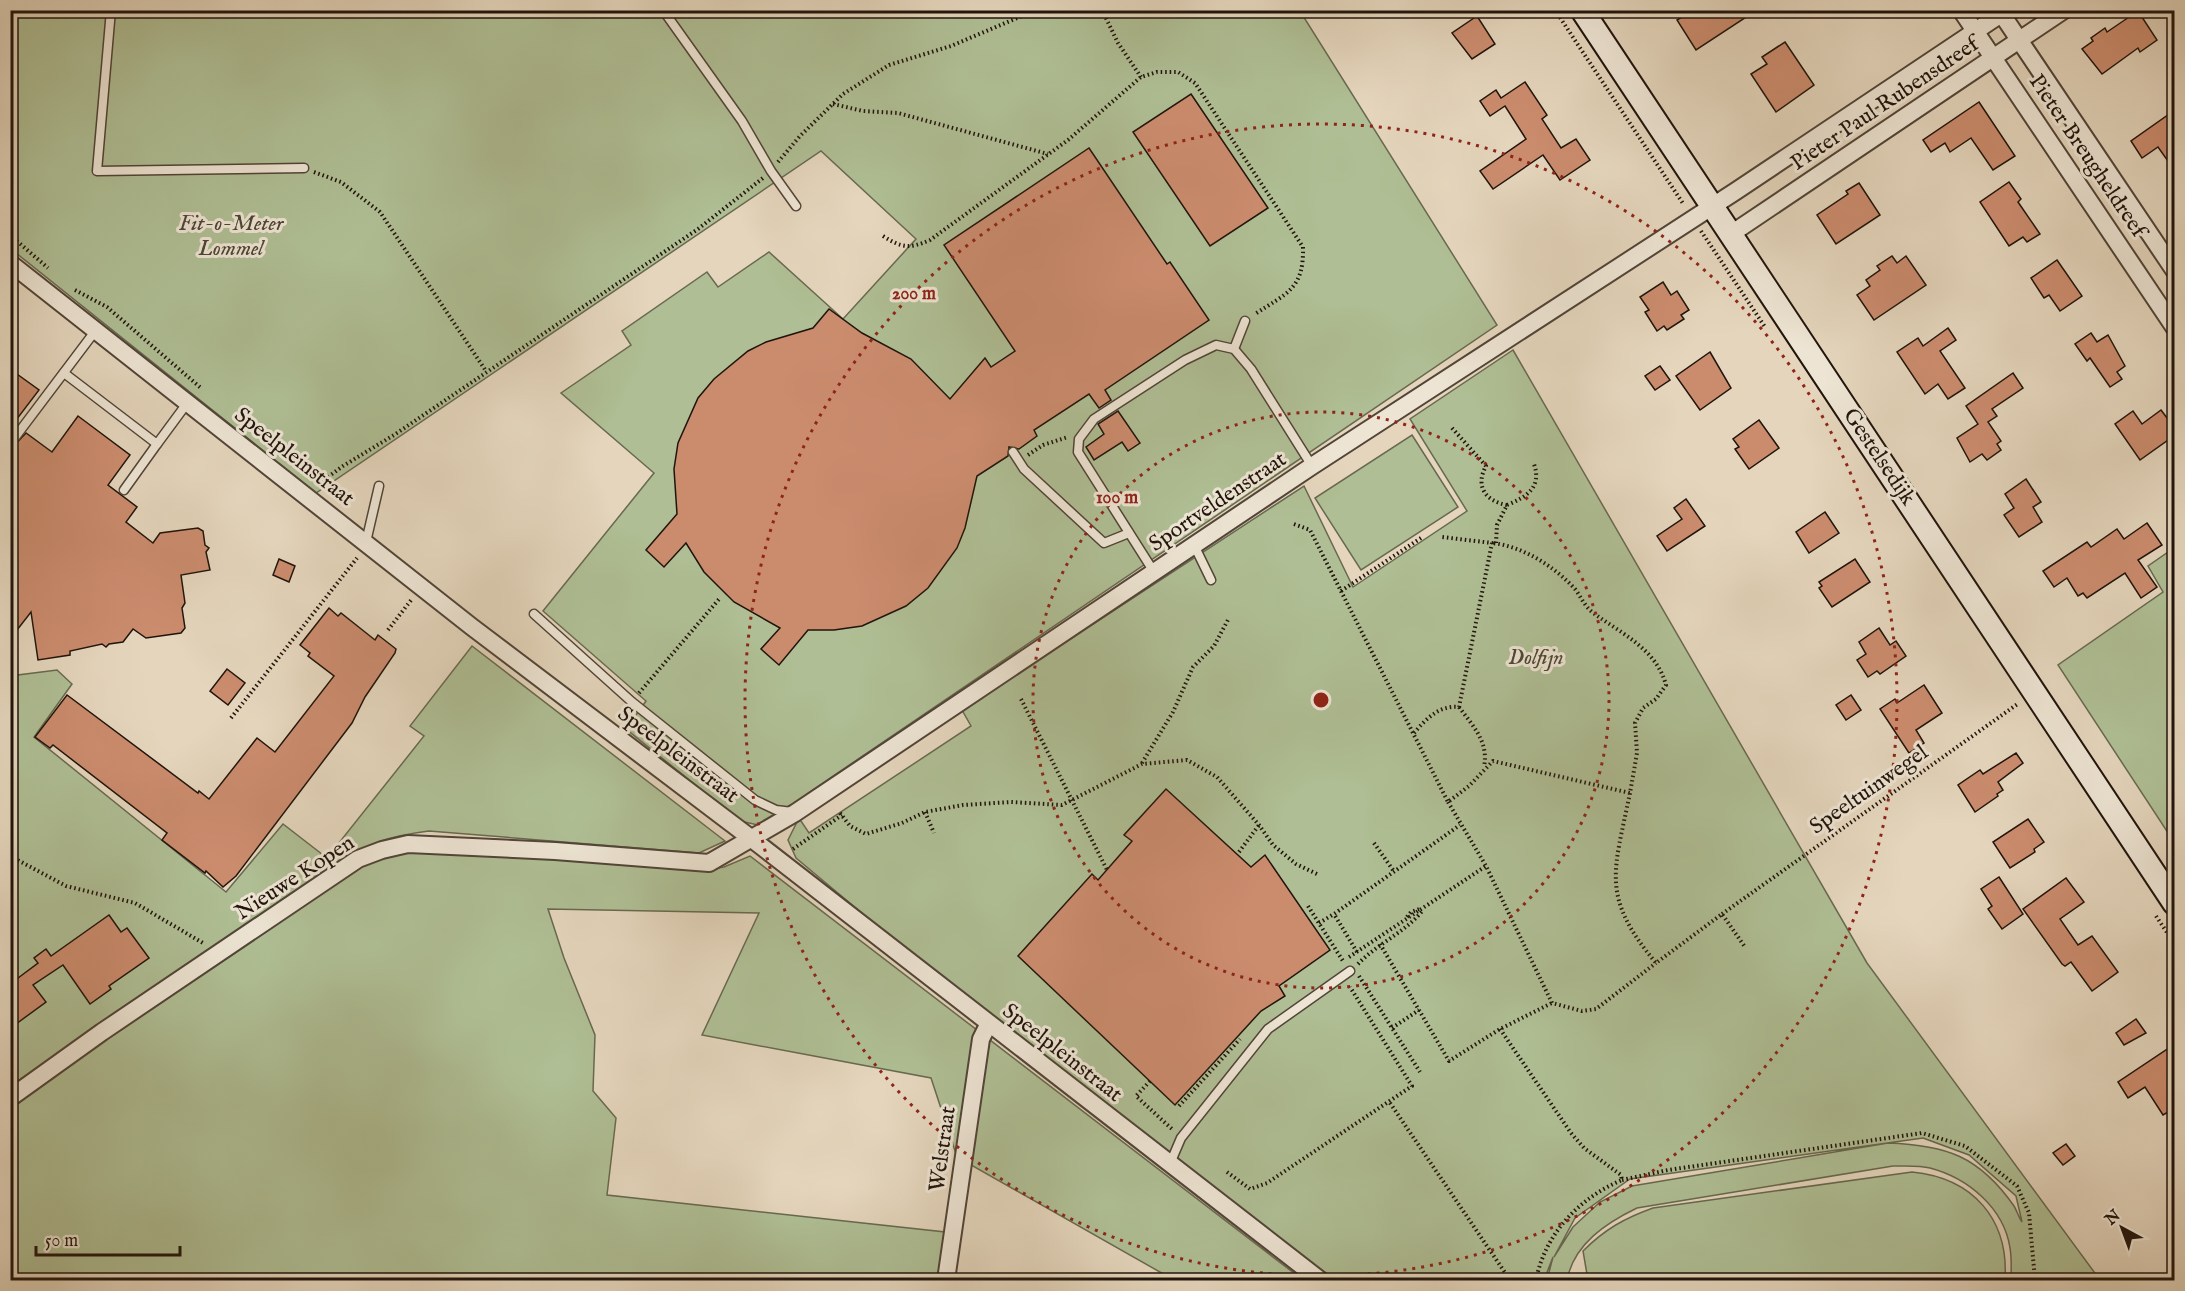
<svg xmlns="http://www.w3.org/2000/svg" width="2185" height="1291" font-family="'IM FELL English',serif">
  <style>
    .green { fill: #afbe94; stroke: #686950; stroke-width: 1.5; fill-rule: evenodd }
    .building { fill: #cb8c6e; stroke: #20140c; stroke-width: 1.5 }
    .lines { fill: none; stroke-linecap: round; stroke-linejoin: round }
    .service-casing { stroke: #514438; stroke-width: 11 }
    .minor-casing { stroke: #514438; stroke-width: 20 }
    .secondary-casing { stroke: #20140c; stroke-width: 26 }
    .path { stroke: #20140c; stroke-width: 4; stroke-dasharray: 1.5 3; stroke-linecap: butt }
    .service { stroke: #ede4d3; stroke-width: 8 }
    .minor { stroke: #ede4d3; stroke-width: 16 }
    .secondary { stroke: #ede4d3; stroke-width: 22 }
    .ring { fill: none; stroke: #8f2418; stroke-width: 3; stroke-dasharray: 3 6 }
    .labels { text-anchor: middle; dominant-baseline: central; stroke-width: 6; stroke-linejoin: round; paint-order: stroke }
    .street-label { font-size: 22px; fill: #20140c; stroke: #ede4d3 }
    .park-label { font-size: 22px; font-style: italic; fill: #4b4735; stroke: #ede4d3 }
    .centre { fill: #8f2418; stroke: #ede4d3; stroke-width: 3 }
    .ring-label { font-size: 18px; text-anchor: middle; font-weight: bold; fill: #8f2418; stroke: #ede4d3; stroke-width: 6; stroke-linejoin: round; paint-order: stroke }
  </style>
  <rect width="100%" height="100%" fill="#e4d5bc"/>
  <filter id="stains"><feTurbulence type="fractalNoise" baseFrequency=".00333" numOctaves="4"/><feColorMatrix values="0 0 0 0 .2 0 0 0 0 .09 0 0 0 0 .02 0 0 0 .5 -.17"/></filter>
  <radialGradient id="worn" r=".72"><stop offset=".6" stop-color="#630" stop-opacity="0"/><stop offset="1" stop-color="#630" stop-opacity=".3"/></radialGradient>
  <g class="green">
    <polygon points="10,11 1300,11 1497,325 770,819 758,825 740,821 626,729 646,701 543,611 654,473 561,393 631,345 622,331 707,272 718,287 769,252 843,319 916,239 821,151 316,493 11,249"/>
    <path d="M1513 350 1867 963 2100 1280H2011C2011 1270 2012 1259 2010 1248 2004 1208 1968 1178 1930 1168 1919 1165 1905 1166 1893 1166L1637 1208C1606 1223 1574 1244 1567 1280H1547L1553 1257 1544 1280H1333L875 924 796 858 788 840 799 818 809 833 971 726 962 710 1304 486 1353 587 1467 511 1410 419ZM1923 1138 1969 1155 2016 1196 2022 1222C2019 1218 2017 1211 2014 1206 1979 1156 1946 1145 1888 1143L1632 1186 1600 1202 1573 1227 1554 1257 1575 1218 1630 1179Z"/>
    <polygon points="1412,435 1458,507 1361,570 1315,498"/>
    <polygon points="2174,548 2174,842 2058,665 2163,592 2148,566"/>
    <path d="M472 646 725 841 699 853 429 831C389 836 369 843 334 864L11 1086 10 676 57 670 72 684 34 737 226 892 283 824 327 858 424 736 410 726Z"/>
    <polygon points="414,847 699,871 724,867 750,856 1303,1280 1174,1280 957,1157 931,1078 702,1035 759,913 548,909 564,958 595,1035 593,1091 616,1118 607,1195 945,1232 937,1280 11,1280 11,1107 42,1082 371,860"/>
    <path d="M1912 1172C1973 1178 2009 1219 2005 1280H1588L1583 1251C1605 1229 1625 1218 1653 1208Z"/>
  </g>
  <g class="building">
    <polygon points="1702,10 1757,10 1696,50 1677,20 1690,12 1693,16"/>
    <polygon points="2138,11 2157,40 2140,52 2138,48 2102,74 2082,49 2093,41 2091,38 2105,28 2107,32"/>
    <polygon points="1477,16 1495,44 1472,59 1452,33"/>
    <polygon points="1785,42 1814,85 1776,112 1751,74 1767,64 1762,57"/>
    <polygon points="1525,82 1547,115 1542,119 1561,148 1576,139 1590,160 1560,180 1543,155 1493,189 1480,171 1526,139 1505,106 1490,116 1480,101 1496,90 1501,98"/>
    <polygon points="1191,94 1268,208 1210,246 1133,132"/>
    <polygon points="1979,102 2015,156 1993,170 1971,138 1950,152 1945,143 1931,152 1923,140"/>
    <polygon points="2175,110 2175,171 2158,147 2142,158 2131,141"/>
    <polygon points="1089,148 1167,264 1170,262 1209,320 1105,390 1111,400 1099,408 1089,394 1034,430 1037,436 1019,449 1009,447 1008,456 977,476 965,528 957,548 928,588 906,606 862,626 834,630 808,630 779,665 761,649 780,628 734,602 704,572 686,543 664,567 646,550 677,514 674,469 678,443 698,398 714,379 748,351 766,342 813,328 829,309 862,333 911,359 950,399 985,358 991,367 1015,351 944,245"/>
    <polygon points="2009,182 2021,199 2018,202 2040,234 2027,242 2023,237 2009,246 1980,202"/>
    <polygon points="1859,183 1880,215 1836,244 1817,215 1848,194 1846,191"/>
    <polygon points="1892,256 1897,263 1906,256 1926,285 1874,320 1857,295 1870,286 1866,280 1880,270 1877,266"/>
    <polygon points="2057,260 2082,296 2060,311 2049,295 2044,298 2031,278"/>
    <polygon points="1663,282 1671,295 1677,291 1689,310 1681,315 1684,319 1667,330 1664,326 1657,331 1645,312 1649,310 1640,297"/>
    <polygon points="1948,328 1956,340 1940,351 1965,388 1948,399 1938,384 1925,394 1897,352 1918,338 1923,346"/>
    <polygon points="2091,333 2097,342 2108,335 2125,366 2117,372 2122,379 2110,387 2090,358 2087,361 2075,344"/>
    <polygon points="1710,352 1731,388 1700,410 1676,376"/>
    <polygon points="1660,366 1670,380 1655,390 1645,376"/>
    <polygon points="10,369 39,390 13,424 16,426 10,433"/>
    <polygon points="2013,373 2023,388 1992,409 1997,416 1988,422 2001,441 1997,444 2001,450 1987,460 1982,454 1970,462 1957,438 1978,424 1966,406"/>
    <polygon points="2161,410 2167,418 2175,413 2175,435 2140,460 2115,424 2133,411 2142,424"/>
    <polygon points="1118,411 1140,443 1128,451 1122,442 1094,460 1086,447 1104,434 1098,424"/>
    <polygon points="78,416 130,455 108,485 137,507 126,522 153,543 160,533 198,528 203,531 205,545 209,548 206,552 210,570 181,575 185,603 182,608 185,628 181,633 146,638 133,629 123,642 109,644 106,647 102,644 70,651 70,655 38,660 31,612 10,639 10,450 26,433 52,452"/>
    <polygon points="1759,420 1779,448 1749,469 1735,449 1739,447 1733,439"/>
    <polygon points="2026,479 2041,502 2033,507 2042,522 2019,537 2004,515 2014,508 2005,494"/>
    <polygon points="1686,499 1705,526 1667,551 1657,536 1682,519 1674,508"/>
    <polygon points="1825,512 1839,533 1809,553 1796,532"/>
    <polygon points="2147,523 2162,545 2138,560 2157,587 2141,598 2125,573 2087,598 2083,593 2078,596 2067,578 2054,587 2043,571 2087,542 2091,547 2117,529 2124,539"/>
    <polygon points="279,559 295,566 289,582 273,575"/>
    <polygon points="1855,559 1870,582 1832,607 1819,588 1822,586 1819,582"/>
    <polygon points="329,608 338,616 341,613 375,640 378,635 396,649 395,653 365,697 352,723 236,876 223,887 206,871 205,873 162,840 167,833 53,745 50,748 35,737 67,695 198,793 199,791 209,799 257,738 275,752 334,676 308,656 310,653 300,645"/>
    <polygon points="1879,628 1890,645 1896,641 1906,656 1880,674 1877,671 1868,677 1857,660 1866,654 1859,642"/>
    <polygon points="227,669 245,683 228,705 210,691"/>
    <polygon points="1924,685 1942,713 1916,730 1924,743 1909,753 1880,709 1895,699 1897,703"/>
    <polygon points="1851,695 1861,710 1846,720 1836,705"/>
    <polygon points="2016,753 2023,763 1998,782 2003,790 1997,794 1998,796 1975,812 1958,785 1980,770 1983,774"/>
    <polygon points="1166,789 1251,867 1265,855 1330,950 1279,986 1285,996 1261,1011 1175,1105 1018,956 1092,874 1098,880 1132,841 1124,835"/>
    <polygon points="2028,819 2044,842 2034,849 2035,852 2010,868 1993,842"/>
    <polygon points="1999,877 2023,914 2002,929 1988,909 1992,906 1981,889"/>
    <polygon points="2066,878 2084,902 2060,919 2078,945 2092,936 2118,972 2092,991 2071,962 2065,966 2062,964 2023,909"/>
    <polygon points="109,915 121,932 127,928 149,958 109,986 111,989 90,1004 63,965 33,985 46,1002 16,1024 10,1016 10,984 38,963 34,958 46,949 51,956"/>
    <polygon points="2136,1019 2146,1033 2124,1045 2116,1033"/>
    <polygon points="2175,1044 2175,1108 2163,1115 2145,1087 2128,1098 2118,1082"/>
    <polygon points="2066,1144 2075,1156 2063,1165 2053,1153"/>
  </g>
  <g class="lines">
    <g class="service-casing">
      <g id="service">
        <polyline points="111,10 97,171 304,168"/>
        <polyline points="663,10 742,121 771,171 796,206"/>
        <polyline points="1234,349 1245,321"/>
        <polyline points="64,373 157,444 188,402"/>
        <polyline points="10,444 96,330"/>
        <polyline points="1013,452 1024,469 1104,543 1129,533"/>
        <polyline points="124,490 157,444"/>
        <polyline points="366,542 379,486"/>
        <polyline points="1194,545 1211,580"/>
        <polyline points="1154,572 1078,452 1079,439 1094,419 1185,360 1216,345 1234,349 1251,369 1312,466"/>
        <polyline points="534,614 632,702 755,800 776,810 792,812"/>
        <polyline points="1169,1166 1181,1138 1268,1029 1350,971"/>
      </g>
    </g>
    <g class="minor-casing">
      <g id="minor">
        <polyline points="1961,10 2174,327"/>
        <polyline points="1999,10 2174,270"/>
        <polyline points="1731,234 2064,10"/>
        <polyline points="10,263 472,627 752,839 1320,1280"/>
        <polyline points="10,1098 102,1032 358,859 382,850 408,844 555,851 709,863 795,813 1312,466 1736,191 2007,10"/>
        <polyline points="946,1280 981,1039 988,1025"/>
      </g>
    </g>
    <g class="secondary-casing">
      <polyline id="secondary" points="1582,10 2174,903"/>
    </g>
    <g class="path">
      <polyline points="1102,10 1118,43 1141,77"/>
      <polyline points="1555,10 1684,205"/>
      <polyline points="833,104 863,111 898,113 1048,154"/>
      <polyline points="778,162 800,136 843,94 889,65 951,46 1036,10"/>
      <polyline points="314,172 341,182 380,212 486,371"/>
      <polyline points="1701,231 1765,327"/>
      <polyline points="10,235 48,268"/>
      <path d="M883 236C902 248 909 249 930 240L1068 140 1141 77 1157 72H1178L1195 83 1303 247C1304 289 1287 293 1255 314"/>
      <polyline points="75,290 107,307 201,388"/>
      <polyline points="249,426 323,481"/>
      <path d="M1452 428 1486 466C1475 486 1485 501 1507 505L1497 525 1496 543"/>
      <polyline points="1028,455 1043,445 1068,437"/>
      <polyline points="317,485 343,466 394,435 698,229 763,178"/>
      <path d="M1507 505C1527 497 1542 487 1534 464"/>
      <path d="M1294 524 1310 530 1448 802 1469 786 1493 761 1630 793 1637 753 1635 723 1643 708 1656 699 1666 685C1656 648 1620 633 1592 612 1584 605 1581 597 1575 589 1554 566 1522 546 1492 543"/>
      <polyline points="1341,591 1421,538"/>
      <polyline points="388,630 412,599"/>
      <polyline points="639,693 720,598"/>
      <polyline points="1021,699 1107,870"/>
      <path d="M1459 707C1473 726 1489 742 1484 767"/>
      <polyline points="231,718 357,558"/>
      <path d="M1414 733C1426 719 1439 705 1459 707L1492 543 1442 537"/>
      <polyline points="1142,763 1173,712 1193,667 1214,646 1229,618"/>
      <path d="M1630 793C1614 872 1600 896 1656 963L1722 914 1745 947"/>
      <polyline points="1448,802 1486,866 1552,1003 1582,1011 1596,1009 1656,963"/>
      <polyline points="925,812 934,833"/>
      <polyline points="840,813 850,826 866,834 902,823 925,812 963,805 1011,802 1062,805 1142,764 1187,760 1217,777 1259,825 1273,845 1296,864 1319,875"/>
      <polyline points="1374,843 1393,870"/>
      <polyline points="793,849 842,815"/>
      <polyline points="1239,852 1259,825"/>
      <polyline points="10,856 66,886 135,903 203,943"/>
      <polyline points="1308,906 1343,961"/>
      <polyline points="1722,914 2019,703"/>
      <polyline points="2156,916 2174,943"/>
      <polyline points="1407,917 1411,912 1419,909"/>
      <polyline points="1319,923 1334,914"/>
      <polyline points="1380,944 1449,1061 1500,1029 1552,1003"/>
      <polyline points="1357,952 1334,914 1460,825"/>
      <polyline points="1349,957 1486,866"/>
      <path d="M1358 964C1378 943 1406 932 1423 910"/>
      <polyline points="1359,976 1420,1072"/>
      <polyline points="1392,1028 1419,1010"/>
      <path d="M1500 1029 1571 1133 1584 1148 1621 1175 1622 1180C1579 1198 1545 1234 1536 1280"/>
      <polyline points="1150,1081 1136,1096 1173,1130"/>
      <polyline points="1390,1103 1510,1280"/>
      <polyline points="1179,1106 1240,1039"/>
      <polyline points="1227,1172 1250,1189 1267,1183 1412,1086 1350,987"/>
      <polyline points="1622,1180 1668,1170 1922,1133 1965,1146 2017,1186 2029,1213 2035,1280"/>
    </g>
    <use href="#service" class="service"/>
    <use href="#minor" class="minor"/>
    <use href="#secondary" class="secondary"/>
  </g>
  <g class="ring">
    <circle cx="1321" cy="700" r="288"/>
    <circle cx="1321" cy="700" r="576"/>
  </g>
  <g class="labels">
    <g class="street-label">
      <text transform="translate(1885 104) rotate(-34)">Pieter Paul Rubensdreef</text>
      <text transform="translate(2087 156) rotate(56)">Pieter Breugheldreef</text>
      <text transform="translate(294 457) rotate(38)">Speelpleinstraat</text>
      <text transform="translate(1879 457) rotate(56)">Gestelsedijk</text>
      <text transform="translate(1218 502) rotate(-34)">Sportveldenstraat</text>
      <text transform="translate(678 755) rotate(37)">Speelpleinstraat</text>
      <text transform="translate(1869 790) rotate(-35)">Speeltuinwegel</text>
      <text transform="translate(295 878) rotate(-33)">Nieuwe Kopen</text>
      <text transform="translate(1062 1053) rotate(38)">Speelpleinstraat</text>
      <text transform="translate(943 1149) rotate(-82)">Welstraat</text>
    </g>
    <g class="park-label">
      <text x="231" y="224">Fit-o-Meter<tspan x="231" dy="25">Lommel</tspan></text>
      <text x="1536" y="658">Dolfijn</text>
    </g>
  </g>
  <circle cx="1321" cy="700" r="9" class="centre"/>
  <g class="ring-label">
    <text x="914" y="299">200 m</text>
    <text x="1117" y="503">100 m</text>
  </g>
  <rect width="2185" height="1291" fill="none" stroke="#e4d5bc" stroke-width="36"/>
  <rect x="12" y="12" width="2161" height="1267" fill="none" stroke="#20140c" stroke-width="3"/>
  <rect x="18" y="18" width="2149" height="1255" fill="none" stroke="#20140c" stroke-width="1.5"/>
  <g transform="translate(2122 1228) rotate(319)" stroke="#ede4d3" stroke-width="4.5" paint-order="stroke">
  <path d="M0-4.5L10 22L0 15L-10 22Z" fill="#20140c"/>
  <text y="-9" font-size="16" font-weight="bold" text-anchor="middle" fill="#20140c">N</text>
  </g>
  <path d="M36 1246v9h144v-9" fill="none" stroke="#20140c" stroke-width="3"/>
  <text x="45" y="1246" font-size="18" fill="#20140c" stroke="#ede4d3" stroke-width="4.5" paint-order="stroke">50 m</text>
  <rect width="100%" height="100%" filter="url(#stains)"/>
  <rect width="100%" height="100%" fill="url(#worn)"/>
</svg>
